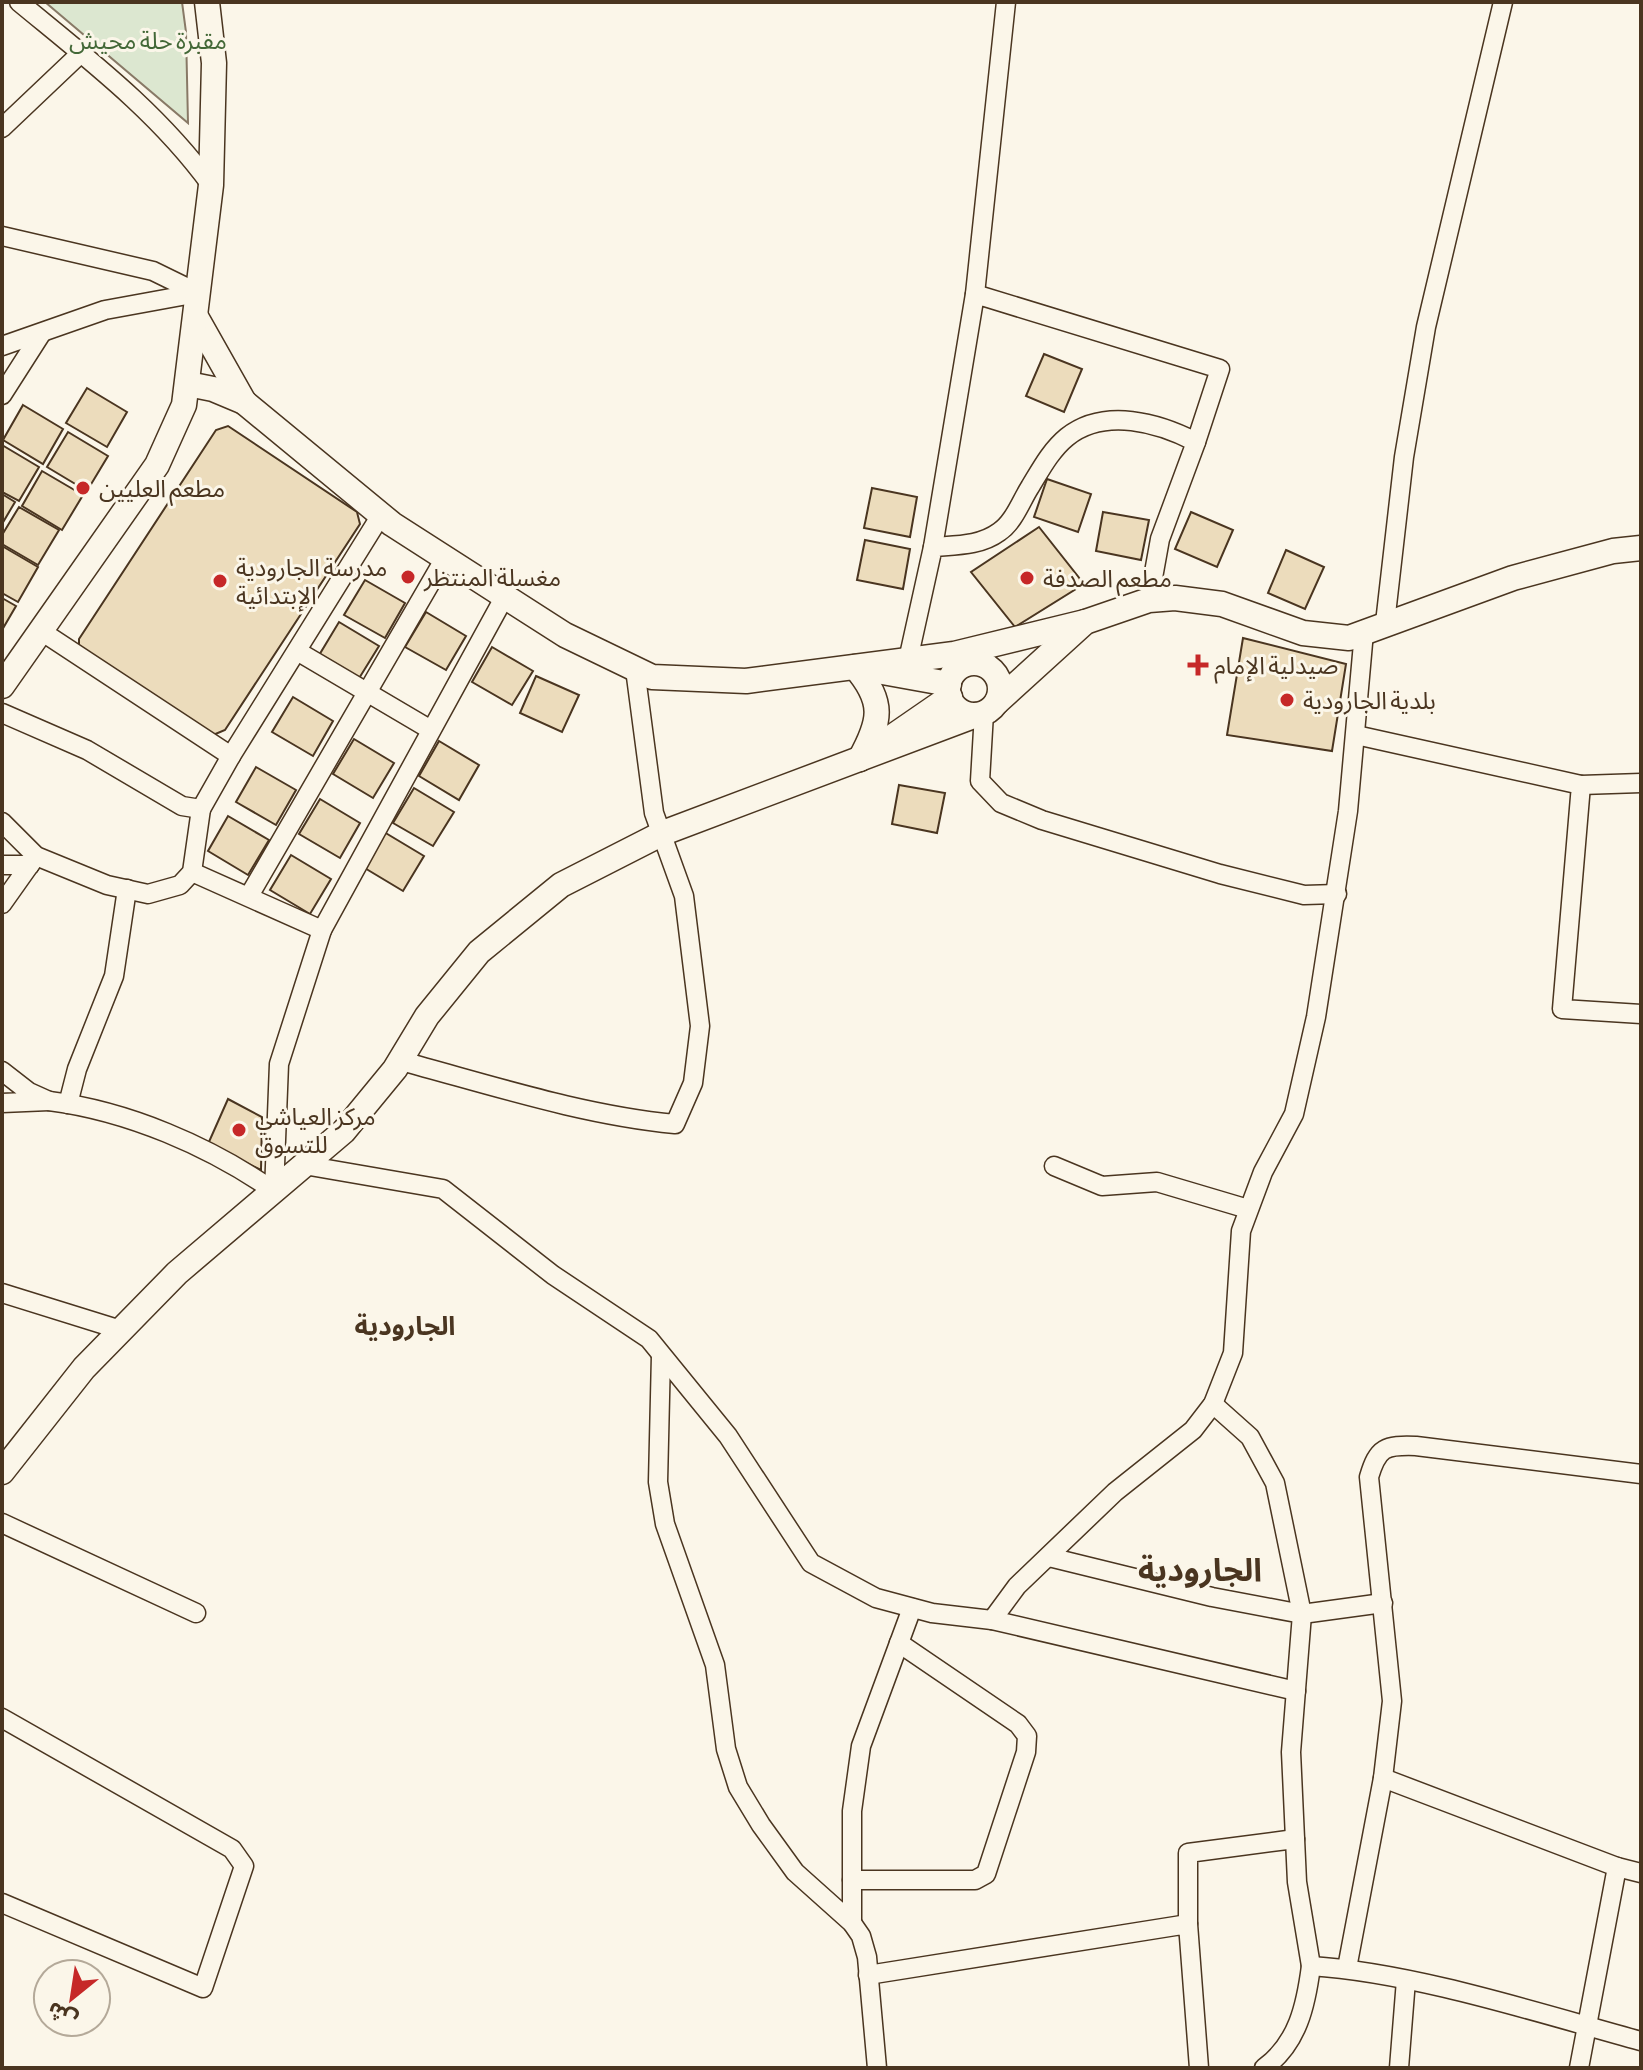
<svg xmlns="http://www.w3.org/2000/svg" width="1643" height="2070" font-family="'Asap Condensed','Noto Sans Arabic',sans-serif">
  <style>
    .green { fill: #dce7d0; stroke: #887966; stroke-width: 2 }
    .building { fill: #ecdcbc; stroke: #4a3520; stroke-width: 2 }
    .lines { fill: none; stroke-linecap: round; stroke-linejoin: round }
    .street-casing { stroke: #4a3520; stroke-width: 21 }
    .secondary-casing { stroke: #4a3520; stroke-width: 27 }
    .street { stroke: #fbf6e9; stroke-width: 18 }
    .secondary { stroke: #fbf6e9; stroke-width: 24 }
    .poi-dot { fill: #c62828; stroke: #fbf6e9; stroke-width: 3 }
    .labels { text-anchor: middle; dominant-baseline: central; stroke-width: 6; stroke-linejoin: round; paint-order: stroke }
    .park-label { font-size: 24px; fill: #436837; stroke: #fbf6e9 }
    .poi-label { font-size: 24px; fill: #4a3520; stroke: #fbf6e9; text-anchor: start }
    .neighbourhood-label { font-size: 26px; font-weight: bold; fill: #4a3520; stroke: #fbf6e9 }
    .district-label { font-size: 32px; font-weight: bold; fill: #4a3520; stroke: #fbf6e9 }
  </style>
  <rect width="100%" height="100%" fill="#fbf6e9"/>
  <polygon class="green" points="45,2 182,2 186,32 188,123"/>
  <g class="building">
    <polygon points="1044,354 1082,369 1064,412 1026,396"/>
    <polygon points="87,388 127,412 107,447 66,423"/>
    <polygon points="23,405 63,429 43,464 3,440"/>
    <polygon points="228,426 357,512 360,524 225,730 213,735 79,646 79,639 216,430"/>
    <polygon points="68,432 108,456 87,491 47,467"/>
    <polygon points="2,445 39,467 19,501 2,492"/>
    <polygon points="42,471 83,495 62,530 22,506"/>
    <polygon points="1047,479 1091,494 1078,532 1034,517"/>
    <polygon points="872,488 917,497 910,537 864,528"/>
    <polygon points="2,494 15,502 2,524"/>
    <polygon points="19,507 59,530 38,565 2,544 2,535"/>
    <polygon points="1103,512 1149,520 1141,560 1096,551"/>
    <polygon points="1191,512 1233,530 1217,567 1175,549"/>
    <polygon points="1039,527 1084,584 1015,627 971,572"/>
    <polygon points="865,540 910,549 903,589 857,580"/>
    <polygon points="2,546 38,567 18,602 2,593"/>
    <polygon points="1286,550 1324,567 1305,609 1268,593"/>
    <polygon points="365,580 405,603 385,638 344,615"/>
    <polygon points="2,598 16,606 2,630"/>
    <polygon points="426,612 466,636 446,670 405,647"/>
    <polygon points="339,622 379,646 358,680 318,657"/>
    <polygon points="1243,638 1346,664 1332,751 1227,735"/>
    <polygon points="492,647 533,671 512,705 472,682"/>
    <polygon points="536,676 579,695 562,732 520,713"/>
    <polygon points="293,697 333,721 313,756 272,732"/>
    <polygon points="354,739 394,763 373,798 333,774"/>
    <polygon points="439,741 479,765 459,800 419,776"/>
    <polygon points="256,767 296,790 276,825 236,802"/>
    <polygon points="899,785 945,793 937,833 892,824"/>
    <polygon points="414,788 454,812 433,846 393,823"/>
    <polygon points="320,799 360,823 340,858 299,834"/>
    <polygon points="228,816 269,840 248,875 208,851"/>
    <polygon points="384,832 424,856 403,891 363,867"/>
    <polygon points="291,855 331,879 310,914 270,890"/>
    <polygon points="228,1099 262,1117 261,1170 208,1144"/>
  </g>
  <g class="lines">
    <g class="street-casing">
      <g id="street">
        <path d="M19 2C88 59 158 112 211 185"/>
        <polyline points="2,128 81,53"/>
        <polyline points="2,236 153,271 198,293"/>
        <polyline points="975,294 1006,2"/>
        <polyline points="2,346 105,310 198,293"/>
        <polyline points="2,395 41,334"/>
        <polyline points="933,547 975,294 1220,369 1196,442"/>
        <polyline points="1385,623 1404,457 1426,327 1503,2"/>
        <polyline points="41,631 231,756 381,515"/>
        <polyline points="297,651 431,730"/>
        <path d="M908 660 933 547C956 545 980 546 999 532 1014 522 1021 501 1030 487 1041 469 1051 450 1067 437 1105 407 1159 423 1196 442L1160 539 1149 600"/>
        <polyline points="2,713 87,750 182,806 201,809 231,756"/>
        <polyline points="984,713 980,781 1001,803 1042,820 1220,874 1304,895 1337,894"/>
        <polyline points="1356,735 1581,785 1562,1009 1641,1014"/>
        <polyline points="1581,785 1641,783"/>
        <polyline points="2,822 36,856 107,885 148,894 180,885 192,872 201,809"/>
        <polyline points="2,865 30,865"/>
        <polyline points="192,872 322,930"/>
        <polyline points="249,896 445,558"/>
        <polyline points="2,904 36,856"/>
        <path d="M401 1061C491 1085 582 1115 675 1124L693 1083 700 1026 684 896 654 813 635 669"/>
        <polyline points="2,1071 29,1092 49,1101 2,1103"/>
        <path d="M49 1101C128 1111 209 1146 274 1191"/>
        <polyline points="68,1104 77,1069 114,976 127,889"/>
        <polyline points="304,1165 443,1189 553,1275 649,1339 728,1436 811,1563 876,1598 932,1613 992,1620 1017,1586 1115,1492 1193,1430 1213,1404 1233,1353 1241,1231 1263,1172 1294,1114 1316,1017 1348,811 1364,632"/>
        <polyline points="1054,1166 1102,1186 1157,1182 1248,1209"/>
        <polyline points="274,1191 279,1064 322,930 505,596"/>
        <polyline points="2,1293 121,1330"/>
        <polyline points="661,1355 658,1482 665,1524 715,1665 726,1749 738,1787 761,1825 795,1872 852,1923 861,1936 867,1957 877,2068"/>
        <polyline points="1213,1404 1250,1437 1275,1483 1302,1614 1383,1603"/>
        <polyline points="2,1523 196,1613"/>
        <polyline points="1049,1557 1212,1597 1302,1614 1291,1752 1297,1882 1311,1966"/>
        <polyline points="992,1620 1296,1691"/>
        <polyline points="2,1718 232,1849 244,1866 203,1988 2,1903"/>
        <polyline points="1383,1778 1617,1867 1579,2068"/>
        <polyline points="1617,1867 1641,1873"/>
        <polyline points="852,1880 975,1880 986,1874 1026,1752 1027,1736 1018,1724 899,1643"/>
        <polyline points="852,1923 852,1811 861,1746 912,1608"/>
        <polyline points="1188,1924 1188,1853 1295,1839"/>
        <path d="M1347 1968 1383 1778 1392 1701 1369 1477C1378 1447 1385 1445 1416 1446L1641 1474"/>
        <polyline points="868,1975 1188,1924 1199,2068"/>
        <path d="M1264 2068C1298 2043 1306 2005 1311 1966 1416 1973 1538 2013 1641 2041"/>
        <polyline points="1399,2068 1406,1980"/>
      </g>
    </g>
    <g class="secondary-casing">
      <g id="secondary">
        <polyline points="196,317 244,402"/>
        <polyline points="188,384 213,389 244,402 392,524 565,635 652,677 746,681 954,654 1085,622"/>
        <circle cx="974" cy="689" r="26"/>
        <path d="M855 667C885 702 881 721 860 759"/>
        <polyline points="877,671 949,684"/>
        <polyline points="2,686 157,465 184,405 211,185 214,63 207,2"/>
        <polyline points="997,702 1085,622 1149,600 1175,598 1222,604 1303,633 1349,638 1513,578 1613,551 1641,548"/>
        <polyline points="892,737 950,697"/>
        <polyline points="2,1472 84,1368 177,1273 344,1131 395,1069 427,1016 479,952 561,885 663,833 976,715"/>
      </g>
    </g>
    <use href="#street" class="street"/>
    <use href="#secondary" class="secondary"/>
  </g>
  <g class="poi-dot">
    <circle cx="83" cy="488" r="8"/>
    <circle cx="408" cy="577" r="8"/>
    <circle cx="1027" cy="578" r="8"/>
    <circle cx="220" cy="581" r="8"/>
    <path d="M1194 653h8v8h8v8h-8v8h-8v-8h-8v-8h8z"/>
    <circle cx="1287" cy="700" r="8"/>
    <circle cx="239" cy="1130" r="8"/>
  </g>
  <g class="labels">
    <g class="park-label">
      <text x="148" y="40">مقبرة حلة محيش</text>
    </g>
    <g class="poi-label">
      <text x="99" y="488">مطعم العليين</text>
      <text x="236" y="567">مدرسة الجارودية<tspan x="236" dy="28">الإبتدائية</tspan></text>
      <text x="424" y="577">مغسلة المنتظر</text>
      <text x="1043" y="578">مطعم الصدفة</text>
      <text x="1214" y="665">صيدلية الإمام</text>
      <text x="1303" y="700">بلدية الجارودية</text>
      <text x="255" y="1116">مركز العياشي<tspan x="255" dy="28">للتسوق</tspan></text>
    </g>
    <g class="neighbourhood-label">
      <text x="405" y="1326">الجارودية</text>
    </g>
    <g class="district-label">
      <text x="1200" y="1569">الجارودية</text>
    </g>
  </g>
  <rect width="1643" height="2070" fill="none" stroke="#4a3520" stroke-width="8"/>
  <g transform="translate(72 1998) rotate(210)"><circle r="38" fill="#fbf6e9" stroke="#b4a999" stroke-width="2"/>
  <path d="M0-6L14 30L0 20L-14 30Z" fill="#c62828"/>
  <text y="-12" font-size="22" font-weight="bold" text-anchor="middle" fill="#4a3520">ش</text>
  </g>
</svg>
